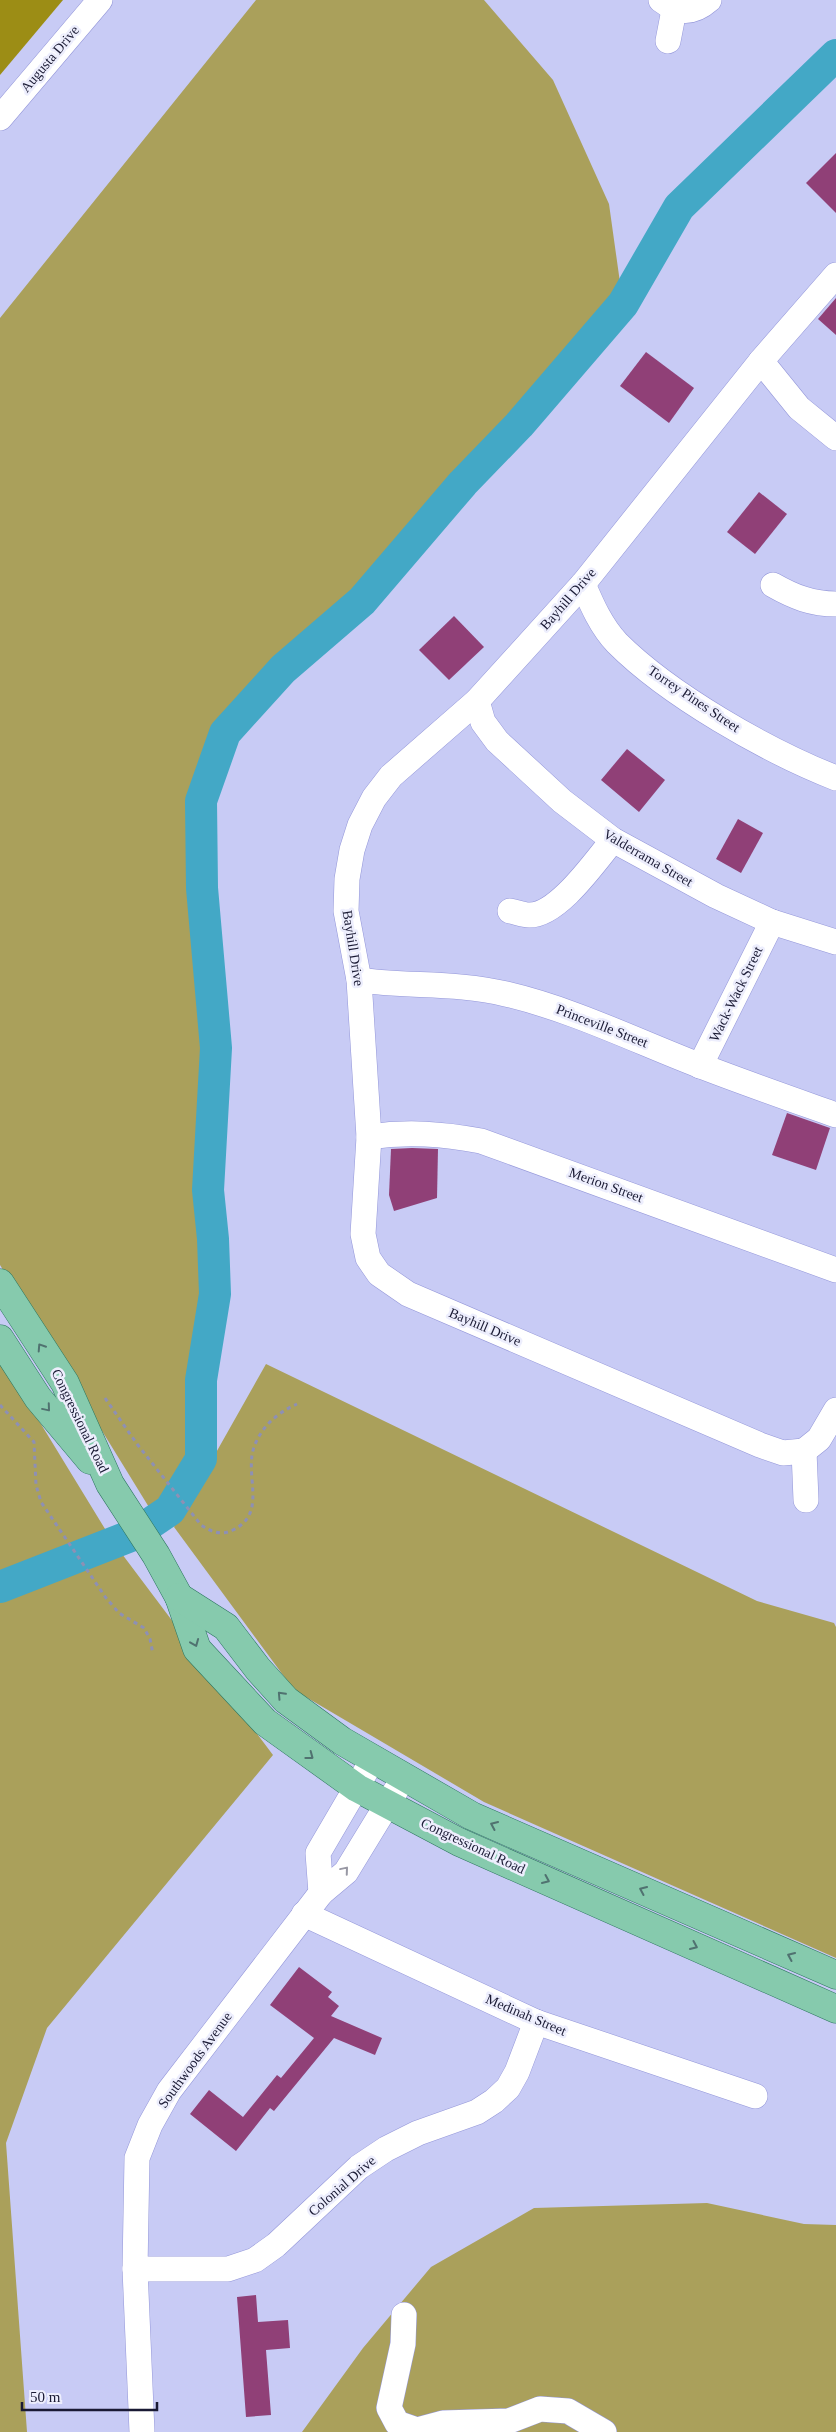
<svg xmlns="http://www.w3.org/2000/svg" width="836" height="2432" font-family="'Times New Roman',serif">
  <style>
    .green { fill: #aaa05b }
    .forest { fill: #9c8d15 }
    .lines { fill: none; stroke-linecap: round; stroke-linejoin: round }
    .river { stroke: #43a8c6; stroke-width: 32 }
    .building { fill: #904077 }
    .minor-casing { stroke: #9497d9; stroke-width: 26 }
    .major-casing { stroke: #2c755f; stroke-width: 29 }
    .path { stroke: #8e90b4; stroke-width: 3; stroke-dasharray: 4 4; stroke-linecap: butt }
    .minor { stroke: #fff; stroke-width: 25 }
    .major { stroke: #86caad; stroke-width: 28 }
    .oneway { stroke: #507270 }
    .oneway2 { stroke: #9898a4 }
    .labels { text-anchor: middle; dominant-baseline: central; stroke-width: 5; stroke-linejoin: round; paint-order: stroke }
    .street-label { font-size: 14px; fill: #1a1a34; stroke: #edeefd }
  </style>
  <rect width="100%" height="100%" fill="#c8cbf5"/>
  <g class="green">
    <polygon points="256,0 484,0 553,80 609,204 623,304 519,425 463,483 362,601 283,669 225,733 201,801 202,888 216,1048 208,1190 213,1239 215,1294 201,1380 201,1459 177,1512 155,1517 0,1265 0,318"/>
    <polygon points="0,1357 113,1542 273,1755 47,2028 6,2143 27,2432 0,2432"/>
    <polygon points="266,1364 757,1601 834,1623 836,1627 836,1958 484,1802 294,1690 174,1527"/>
    <polygon points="707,2203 804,2224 836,2225 836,2432 302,2432 363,2348 431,2267 534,2208"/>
  </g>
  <polygon class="forest" points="0,0 63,0 0,75"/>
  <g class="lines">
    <polyline class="river" points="0,1587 133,1535 170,1510 201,1459 201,1380 215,1294 213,1239 208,1190 216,1048 202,888 201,801 225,733 283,669 362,601 463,483 519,425 623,304 679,207 836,55"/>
  </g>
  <g class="building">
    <polygon points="836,153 836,213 806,183"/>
    <polygon points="836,298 836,335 818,319"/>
    <polygon points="646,352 694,388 669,423 620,386"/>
    <polygon points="759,492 787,514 755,554 727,532"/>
    <polygon points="454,616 484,647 449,680 419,650"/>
    <polygon points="627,749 665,780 639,812 601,780"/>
    <polygon points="738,819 763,833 741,873 716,859"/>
    <polygon points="787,1113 830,1128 816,1170 772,1155"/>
    <polygon points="412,1148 438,1149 437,1198 394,1211 389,1195 391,1149"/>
    <polygon points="299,1967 332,1992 328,1997 339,2006 331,2016 382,2038 375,2055 334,2038 274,2111 270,2108 236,2151 190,2114 209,2090 243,2117 277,2075 281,2078 314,2038 270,2005"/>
    <polygon points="256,2295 258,2322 288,2320 290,2348 266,2350 271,2415 246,2417 237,2297"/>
  </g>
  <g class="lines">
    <g class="minor-casing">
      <g id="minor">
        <path d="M661 0C678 13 692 15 709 0"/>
        <polyline points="668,41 674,10"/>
        <polyline points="0,118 100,0"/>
        <polyline points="761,361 799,408 836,438"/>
        <path d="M583 584C592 605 601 626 617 643 669 695 767 751 836 778"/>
        <path d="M773 585C794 597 812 604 836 604"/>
        <polyline points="477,701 483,722 497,741 562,801 613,840 716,896 772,922 836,942"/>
        <path d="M510 911C516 912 523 915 529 915 558 916 596 860 613 840"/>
        <path d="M359 980C408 987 457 982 506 994 574 1010 636 1041 701 1066 745 1083 791 1099 836 1115"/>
        <polyline points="700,1066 772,922"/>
        <path d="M369 1137C408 1131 443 1134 481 1141L836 1270"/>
        <polyline points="804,1451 783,1453 760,1445 408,1294 379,1274 368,1258 363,1234 369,1137 359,980 346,911 347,879 352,850 360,825 374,798 391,776 477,701 583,584 761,361 836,275"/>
        <polyline points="804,1451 819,1439 836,1410"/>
        <polyline points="804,1451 806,1500"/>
        <polyline points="321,1893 318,1853 373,1759"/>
        <polyline points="304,1914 536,2022 755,2096"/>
        <polyline points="135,2269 228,2269 255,2260 276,2245 359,2167 386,2149 418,2133 477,2112 494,2101 508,2088 517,2072 536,2022"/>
        <polyline points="404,2315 403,2344 389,2408 397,2423 417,2430 443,2423 509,2421 540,2409 568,2411 604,2432"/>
        <polyline points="142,2432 135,2269 137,2158 150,2125 169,2091 321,1893 346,1872 404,1777"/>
      </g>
    </g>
    <g class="major-casing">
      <g id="major">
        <polyline points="0,1283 65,1383 110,1484 156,1555 179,1597 197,1649 265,1722 357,1788 459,1842 836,2009"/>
        <polyline points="0,1339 38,1398 90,1460"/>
        <polyline points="179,1597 226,1627 258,1669 286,1700 342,1741 472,1816 836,1975"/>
      </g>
    </g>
    <g class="path">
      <path d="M105 1398 137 1444 201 1525C212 1532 221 1536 233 1530 268 1513 244 1476 254 1447 262 1426 277 1413 297 1404"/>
      <polyline points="0,1405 34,1442 36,1485 41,1502 106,1598 119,1613 144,1628 150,1639 153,1654"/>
    </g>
    <use href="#minor" class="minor"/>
    <use href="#major" class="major"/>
  </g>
  <defs><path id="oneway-chevron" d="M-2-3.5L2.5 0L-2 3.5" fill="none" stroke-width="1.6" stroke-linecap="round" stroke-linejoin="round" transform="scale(1.25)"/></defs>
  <g class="oneway">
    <use href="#oneway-chevron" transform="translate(41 1347) rotate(-123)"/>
    <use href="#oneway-chevron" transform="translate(47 1408) rotate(50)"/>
    <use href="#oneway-chevron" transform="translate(195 1643) rotate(68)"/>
    <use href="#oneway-chevron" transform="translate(281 1695) rotate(-133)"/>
    <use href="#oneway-chevron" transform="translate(310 1756) rotate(37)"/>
    <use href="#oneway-chevron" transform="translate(494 1825) rotate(-156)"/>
    <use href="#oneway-chevron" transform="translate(546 1880) rotate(24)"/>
    <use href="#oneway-chevron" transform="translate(643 1890) rotate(-156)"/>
    <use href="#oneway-chevron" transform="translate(694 1946) rotate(24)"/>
    <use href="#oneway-chevron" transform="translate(791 1956) rotate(-156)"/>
  </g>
  <use class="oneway2" href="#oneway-chevron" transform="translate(345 1870) rotate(-50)"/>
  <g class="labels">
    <g class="street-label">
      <text transform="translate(50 59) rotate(-50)">Augusta Drive</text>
      <text transform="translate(568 599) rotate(-49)">Bayhill Drive</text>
      <text transform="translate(694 699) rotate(34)">Torrey Pines Street</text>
      <text transform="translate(648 858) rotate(30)">Valderrama Street</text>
      <text transform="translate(353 948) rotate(81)">Bayhill Drive</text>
      <text transform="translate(736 994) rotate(-64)">Wack-Wack Street</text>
      <text transform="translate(602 1026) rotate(21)">Princeville Street</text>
      <text transform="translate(606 1185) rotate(20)">Merion Street</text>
      <text transform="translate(485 1327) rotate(23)">Bayhill Drive</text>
      <text transform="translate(80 1421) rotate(64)">Congressional Road</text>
      <text transform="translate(473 1846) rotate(25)">Congressional Road</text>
      <text transform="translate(526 2015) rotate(23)">Medinah Street</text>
      <text transform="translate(195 2060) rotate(-54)">Southwoods Avenue</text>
      <text transform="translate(342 2186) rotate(-41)">Colonial Drive</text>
    </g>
  </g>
  <path d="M22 2402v8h135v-8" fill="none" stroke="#1a1a34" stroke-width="2.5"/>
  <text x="30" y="2402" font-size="15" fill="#1a1a34" stroke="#edeefd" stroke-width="4" paint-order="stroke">50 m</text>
</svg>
